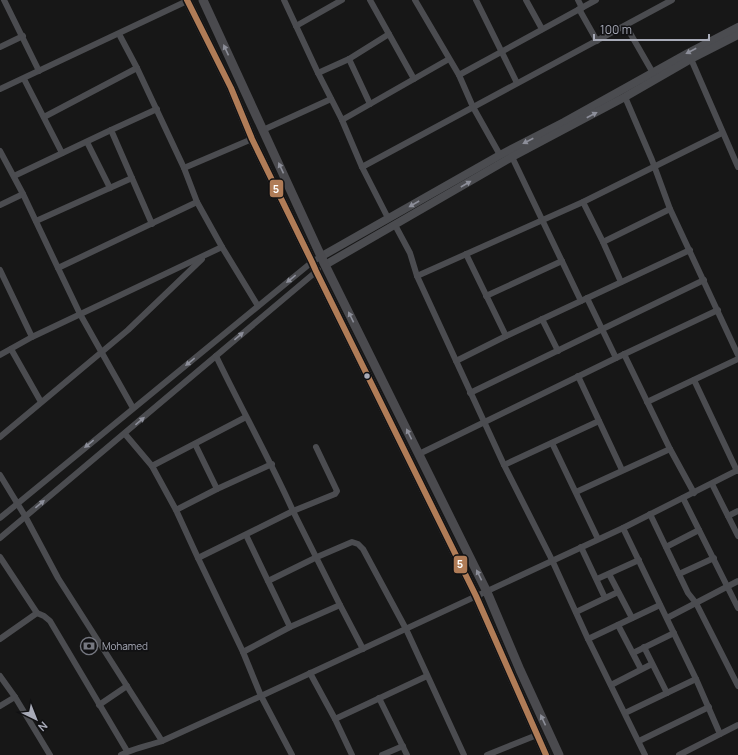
<svg xmlns="http://www.w3.org/2000/svg" width="738" height="755" font-family="Manrope,sans-serif">
  <style>
    .lines { fill: none; stroke-linecap: round; stroke-linejoin: round }
    .minor { stroke: #4b4c50; stroke-width: 6 }
    .tertiary { stroke: #4b4c50; stroke-width: 8 }
    .secondary { stroke: #4a4a4e; stroke-width: 9 }
    .bus-1-casing { stroke: #111113; stroke-width: 9 }
    .bus-1 { stroke: #b07c57; stroke-width: 6 }
    .oneway { fill: #8c8e98 }
    .oneway2 { fill: #8c8e99 }
    .bus-dot { fill: #a8abb8; stroke: #111113; stroke-width: 1.5 }
    .labels { text-anchor: middle; dominant-baseline: central; stroke-width: 3.5; stroke-linejoin: round; paint-order: stroke }
    .poi-label { font-size: 10px; fill: #a8abb8; stroke: #111113; text-anchor: start }
    .line-badge { stroke: #111113; stroke-width: 1.5 }
    .badge-label { font-size: 11px; text-anchor: middle; font-weight: bold; fill: #fff }
  </style>
  <rect width="100%" height="100%" fill="#171717"/>
  <g class="lines">
    <g class="minor">
      <polyline points="4,0 39,71"/>
      <polyline points="284,0 318,73 342,120 362,167 388,218"/>
      <polyline points="370,0 414,79"/>
      <polyline points="415,0 459,75 473,107 500,155"/>
      <polyline points="476,0 517,83"/>
      <polyline points="526,0 542,29"/>
      <polyline points="578,0 582,8"/>
      <polyline points="579,9 597,41"/>
      <polyline points="296,26 342,0"/>
      <polyline points="626,26 653,73"/>
      <polyline points="119,34 137,68 184,168"/>
      <polyline points="0,47 23,36"/>
      <polyline points="349,59 370,104"/>
      <polyline points="691,59 738,167"/>
      <polyline points="318,73 349,59 389,34"/>
      <polyline points="459,75 596,0"/>
      <polyline points="24,79 62,153"/>
      <polyline points="0,89 187,1"/>
      <polyline points="625,97 652,160 670,209 738,355"/>
      <polyline points="44,117 137,68"/>
      <polyline points="342,120 449,59"/>
      <polyline points="263,130 331,99"/>
      <polyline points="87,142 110,188"/>
      <polyline points="0,151 23,194 58,268 197,202"/>
      <polyline points="512,157 581,301"/>
      <polyline points="362,167 672,0"/>
      <polyline points="14,176 111,130"/>
      <polyline points="583,202 603,242 621,282"/>
      <polyline points="0,205 23,194"/>
      <polyline points="36,221 132,178"/>
      <polyline points="152,224 111,130 157,109"/>
      <polyline points="395,225 410,253 417,276 504,465 552,560 588,639 645,755"/>
      <polyline points="603,242 670,209"/>
      <polyline points="222,247 258,306"/>
      <polyline points="466,254 506,336"/>
      <polyline points="58,268 80,314 133,408"/>
      <polyline points="0,270 32,337 222,247 197,202 184,168 252,139"/>
      <polyline points="417,276 583,202 722,133"/>
      <polyline points="486,296 562,261"/>
      <polyline points="587,298 616,358"/>
      <polyline points="542,319 558,351"/>
      <polyline points="11,349 41,402"/>
      <polyline points="624,354 670,449 694,493"/>
      <polyline points="0,355 32,337"/>
      <polyline points="456,361 506,336 690,250"/>
      <polyline points="578,376 622,470"/>
      <polyline points="694,380 737,471"/>
      <polyline points="470,393 704,280"/>
      <polyline points="647,402 738,359"/>
      <polyline points="125,434 152,466 176,510 198,558"/>
      <polyline points="0,437 128,330 202,259"/>
      <polyline points="552,443 598,539"/>
      <polyline points="316,447 337,491 335,494 293,511 340,605 363,649"/>
      <polyline points="419,454 616,358 718,310"/>
      <polyline points="504,465 599,421"/>
      <polyline points="152,466 246,417"/>
      <polyline points="0,475 25,516 58,578 162,741"/>
      <polyline points="712,484 738,536"/>
      <polyline points="217,489 272,464"/>
      <polyline points="576,492 670,449"/>
      <polyline points="683,498 738,608"/>
      <polyline points="176,510 217,489 195,444"/>
      <polyline points="650,514 688,593 696,603 738,686"/>
      <polyline points="728,516 738,511"/>
      <polyline points="0,518 312,262 322,256"/>
      <polyline points="623,528 696,679 720,734"/>
      <polyline points="0,538 318,270"/>
      <polyline points="581,547 605,598"/>
      <polyline points="666,547 699,530"/>
      <polyline points="0,557 37,613 44,616 50,621 127,751"/>
      <polyline points="609,574 632,618"/>
      <polyline points="679,574 714,558"/>
      <polyline points="597,579 639,560"/>
      <polyline points="268,581 317,557 352,542 358,544 363,549 406,629 464,755"/>
      <polyline points="576,612 618,592"/>
      <polyline points="667,618 738,581"/>
      <polyline points="618,625 641,669"/>
      <polyline points="290,627 340,605"/>
      <polyline points="0,639 37,613"/>
      <polyline points="588,639 660,605"/>
      <polyline points="644,647 667,693"/>
      <polyline points="243,652 290,627 246,535"/>
      <polyline points="633,653 674,633"/>
      <polyline points="310,673 335,719 352,755"/>
      <polyline points="0,676 15,697 50,755"/>
      <polyline points="611,685 652,664"/>
      <polyline points="379,698 407,755"/>
      <polyline points="99,705 127,686"/>
      <polyline points="0,706 15,697"/>
      <polyline points="625,713 696,679"/>
      <polyline points="335,719 427,676"/>
      <polyline points="639,741 709,707"/>
      <path d="M121 755C134 748 148 746 162 741L261 696 243 652 198 558 293 511C269 458 241 408 216 356"/>
      <polyline points="292,755 261,696 623,528 738,470"/>
      <polyline points="382,755 403,746"/>
      <polyline points="487,755 537,735"/>
      <polyline points="679,755 738,725"/>
    </g>
    <g class="tertiary">
      <polyline points="322,256 500,155 564,122 688,53 738,27"/>
      <polyline points="325,265 512,157 625,97 691,59 738,35"/>
    </g>
    <g class="secondary">
      <polyline points="187,0 231,88 252,139 312,262 316,271 476,596 546,755"/>
      <polyline points="203,0 325,265 487,592 520,670 559,755"/>
    </g>
    <g class="bus-1-casing">
      <polyline id="bus-1" points="187,0 231,88 252,139 312,262 316,271 476,596 546,755"/>
    </g>
    <use href="#bus-1" class="bus-1"/>
  </g>
  <defs><path id="oneway-solid" d="M-6-.8H1V-3.2L6.5 0L1 3.2V.8H-6Z"/></defs>
  <g class="oneway">
    <use href="#oneway-solid" transform="translate(226 50) rotate(-115)"/>
    <use href="#oneway-solid" transform="translate(281 168) rotate(-115)"/>
    <use href="#oneway-solid" transform="translate(351 317) rotate(-116)"/>
    <use href="#oneway-solid" transform="translate(409 434) rotate(-116)"/>
    <use href="#oneway-solid" transform="translate(479 575) rotate(-116)"/>
    <use href="#oneway-solid" transform="translate(543 720) rotate(-115)"/>
  </g>
  <g class="oneway2">
    <use href="#oneway-solid" transform="translate(691 51) rotate(152)"/>
    <use href="#oneway-solid" transform="translate(592 115) rotate(-28)"/>
    <use href="#oneway-solid" transform="translate(528 141) rotate(153)"/>
    <use href="#oneway-solid" transform="translate(466 184) rotate(-30)"/>
    <use href="#oneway-solid" transform="translate(414 204) rotate(150)"/>
    <use href="#oneway-solid" transform="translate(291 279) rotate(141)"/>
    <use href="#oneway-solid" transform="translate(239 336) rotate(-40)"/>
    <use href="#oneway-solid" transform="translate(190 362) rotate(141)"/>
    <use href="#oneway-solid" transform="translate(140 421) rotate(-40)"/>
    <use href="#oneway-solid" transform="translate(89 444) rotate(141)"/>
    <use href="#oneway-solid" transform="translate(40 504) rotate(-40)"/>
  </g>
  <defs>
    <g id="bank-ring" transform="scale(0.9)"><circle r="9.5" fill="#111113" stroke="#757780" stroke-width="1.5"/><path d="M-6-4H6V4H-6ZM0-2.3a2.3 2.3 0 1 0 0 4.6a2.3 2.3 0 1 0 0-4.6Z" fill="#757780"/></g>
  </defs>
  <g fill-rule="evenodd">
    <use href="#bank-ring" x="89" y="646"/>
  </g>
  <circle class="bus-dot" cx="367" cy="376" r="3.5"/>
  <g class="labels">
    <g class="poi-label">
      <text x="102" y="646">Mohamed</text>
    </g>
  </g>
  <g class="line-badge">
    <rect x="269" y="179" width="15" height="19" rx="4" fill="#b07c57"/>
    <rect x="453" y="555" width="15" height="19" rx="4" fill="#b07c57"/>
  </g>
  <g class="badge-label">
    <text x="276" y="193">5</text>
    <text x="460" y="568">5</text>
  </g>
  <g transform="translate(36 719) rotate(137)" stroke="#111113" stroke-width="3" paint-order="stroke">
  <path d="M0-3L7 15L0 10L-7 15Z" fill="#a8abb8"/>
  <text y="-6" font-size="11" font-weight="bold" text-anchor="middle" fill="#a8abb8">N</text>
  </g>
  <path d="M594 34v6h115v-6" fill="none" stroke="#a8abb8" stroke-width="2"/>
  <text x="600" y="34" font-size="12" fill="#a8abb8" stroke="#111113" stroke-width="3" paint-order="stroke">100 m</text>
</svg>
